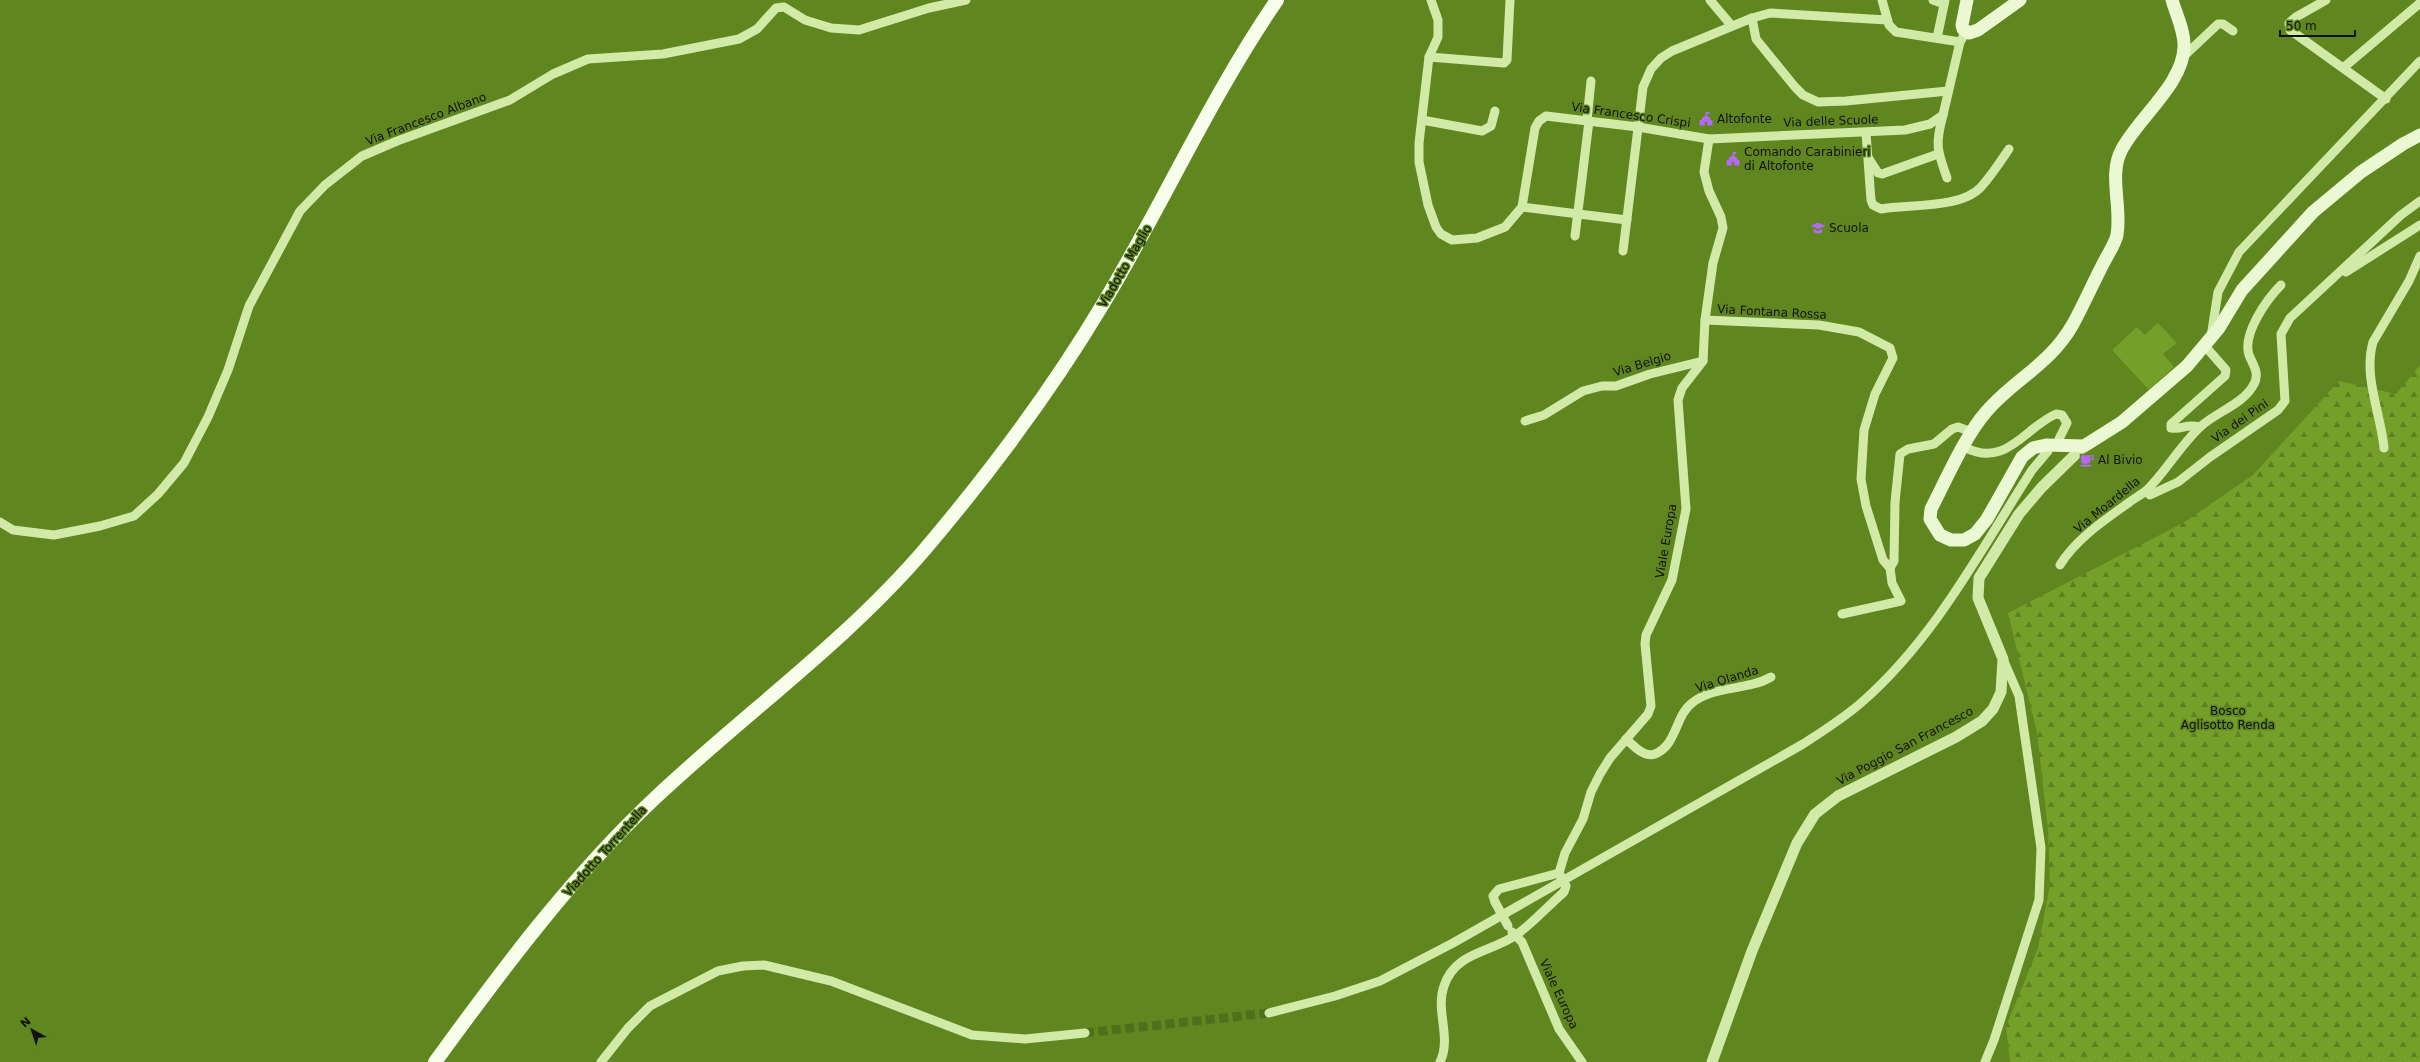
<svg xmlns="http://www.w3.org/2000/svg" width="2420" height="1062" font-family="'DejaVu Sans',sans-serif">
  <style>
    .green { fill: #749f29 }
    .forest { fill: url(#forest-firs) }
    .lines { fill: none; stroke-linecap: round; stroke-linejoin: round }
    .minor-tunnel { stroke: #506f1c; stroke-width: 9; stroke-dasharray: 9 4.5; stroke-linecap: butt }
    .minor { stroke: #d2eaa8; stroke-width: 9 }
    .tertiary { stroke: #d2eaa8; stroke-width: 11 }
    .secondary { stroke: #eaf8d4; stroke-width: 13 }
    .primary { stroke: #f7feec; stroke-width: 14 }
    .minor-bridge { stroke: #d2eaa8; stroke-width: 9 }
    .labels { text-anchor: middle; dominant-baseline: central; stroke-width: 3; stroke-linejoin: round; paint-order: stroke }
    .street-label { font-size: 12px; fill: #111; stroke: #60861f }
    .poi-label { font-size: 12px; fill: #111; stroke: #60861f; text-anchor: start }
    .park-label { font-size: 12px; fill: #111; stroke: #60861f }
  </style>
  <defs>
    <pattern id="forest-firs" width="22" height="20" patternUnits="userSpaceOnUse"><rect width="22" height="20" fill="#749f29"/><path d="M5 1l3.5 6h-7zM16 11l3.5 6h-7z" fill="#5e8022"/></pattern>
  </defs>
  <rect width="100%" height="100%" fill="#60861f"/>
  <polygon class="green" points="2158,323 2177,343 2163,354 2174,367 2149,390 2112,350 2137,327 2145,335"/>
  <polygon class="forest" points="2420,365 2420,1062 2010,1062 2006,1027 2038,948 2050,885 2048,829 2037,733 2008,613 2183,523 2253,475 2339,381 2396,394"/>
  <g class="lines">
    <polyline class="minor-tunnel" points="1085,1033 1269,1013"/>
    <g class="minor">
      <polyline points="1431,0 1438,20 1438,37 1429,57 1419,143 1419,162 1428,205 1436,227 1441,234 1452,240 1477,238 1505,227 1522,207 1535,128 1539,121 1546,116 1638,127 1709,139 1905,130 1930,124 1943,115 1960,42 1966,32"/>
      <polyline points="1710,0 1731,25"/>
      <polyline points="1882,0 1889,25 1896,32 1960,42"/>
      <polyline points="1933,0 1944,4"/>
      <polyline points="2326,0 2296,17 2289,23 2290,30 2386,99"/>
      <polyline points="1752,18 1756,39 1795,87 1803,95 1818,102 1846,101 1948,91"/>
      <polyline points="1937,38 1945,0"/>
      <polyline points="1429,57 1504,63 1507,60 1510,0"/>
      <polyline points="2183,57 2218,24 2223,24 2233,31"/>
      <polyline points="2343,68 2420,3"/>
      <path d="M1943 115C1935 144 1937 150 1947 178"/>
      <polyline points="1422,120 1482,131 1491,126 1495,111"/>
      <polyline points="1587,120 1591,81"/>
      <path d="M1866 133 1871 200 1873 205 1881 209C1909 204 1961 209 1981 187 1992 175 2000 162 2009 149"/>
      <polyline points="1869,159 1878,173 1882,174 1938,154"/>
      <polyline points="1522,207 1627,220"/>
      <polyline points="1575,236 1589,121"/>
      <polyline points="1623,251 1643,87 1651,69 1661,58 1672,51 1752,18 1770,13 1887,20"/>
      <polyline points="2346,272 2420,225"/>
      <polyline points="1705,320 1819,325 1859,332 1890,348 1893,358 1875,394 1864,430 1861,479 1866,506 1883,560 1890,568 1892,583 1901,601 1842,614"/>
      <polyline points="2211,337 2218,292 2239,252 2420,61"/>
      <polyline points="1525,421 1544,415 1583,391 1602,386 1616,386 1650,374 1703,361"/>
      <path d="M2200 427C2184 423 2184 430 2171 428V424L2225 376 2226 370 2205 346"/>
      <path d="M1964 447C2006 469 2024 428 2056 414L2062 415 2067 423 2059 439"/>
      <path d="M2384 448C2381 414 2363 377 2373 342L2409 281 2420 256"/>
      <polyline points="2146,491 2150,495 2178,482 2210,457 2278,410 2285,401 2281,334 2290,318 2401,215 2420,201"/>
      <polyline points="0,522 13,530 54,535 100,526 134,516 158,494 184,463 208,417 228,370 249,306 300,211 325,185 362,156 397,141 510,100 553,74 588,59 663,54 739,39 757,29 776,8 784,7 805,20 831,28 859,30 929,8 966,0"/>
      <path d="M2060 565C2075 540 2103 521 2127 504 2133 499 2141 495 2147 490 2166 471 2180 446 2200 427 2216 412 2244 404 2254 384 2260 373 2253 365 2249 355 2242 334 2267 299 2281 285"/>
      <polyline points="1890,568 1894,561 1895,502 1900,454 1908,449 1934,444 1952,429 1958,427 1972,432"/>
      <path d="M1626 739C1633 745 1644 758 1655 754 1677 745 1675 716 1692 703 1714 685 1747 691 1771 677"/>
      <polyline points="1495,902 1493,896 1499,889 1559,873"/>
      <polyline points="1512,932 1522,942 1559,1029 1582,1062"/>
      <path d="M1269 1013 1335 996 1380 981 1453 943 1803 744C1823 731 1844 718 1862 702 1935 638 1980 551 2032 470L2048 451"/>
      <polyline points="601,1062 628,1028 650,1006 718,971 743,966 764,965 831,981 972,1035 1025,1039 1085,1033"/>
      <path d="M1440 1062C1452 1037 1435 1011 1444 986 1455 952 1490 953 1516 935 1533 923 1548 906 1564 892L1566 886 1559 873 1565 853 1583 819 1591 792 1600 774 1610 758 1648 714 1651 706 1645 644 1646 635 1672 580 1686 509 1678 400 1682 388 1703 361 1705 320 1713 263 1723 228 1721 217 1709 191 1704 172 1709 139"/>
      <polyline points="1985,1062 1994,1040 2039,900 2041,848 2019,696 2003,659"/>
    </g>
    <polyline class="tertiary" points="1712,1062 1752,951 1797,843 1815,814 1838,796 1956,737 1982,721 1993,709 2001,692 2003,659 1978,598 1979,578 2019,514 2042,487 2084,446"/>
    <g class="secondary">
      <polyline points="1967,0 1962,25 1963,29 1969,33 1978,30 2020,0"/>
      <path d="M2172 0C2176 14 2185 32 2184 47 2183 84 2139 117 2122 149 2108 174 2122 206 2117 235 2115 244 2108 254 2104 262 2093 283 2084 304 2073 324 2050 365 2014 379 1986 412 1965 436 1946 480 1931 509L1930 519 1940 535 1951 540H1964L1975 534 1987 519 2022 457 2033 448 2046 445 2084 446 2122 422 2187 366 2219 328 2242 290 2313 212 2361 172 2403 144 2420 135"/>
    </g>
    <path class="primary" d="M435 1062C502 970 571 877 654 799 744 714 846 642 926 548 992 470 1051 391 1103 304 1163 204 1211 96 1277 0"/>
    <polyline class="minor-bridge" points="1495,902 1508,926"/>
  </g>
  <defs>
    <g id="civic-bare" transform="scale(1.08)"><path d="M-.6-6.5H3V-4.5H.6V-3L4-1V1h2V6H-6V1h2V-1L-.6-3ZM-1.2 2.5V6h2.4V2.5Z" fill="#b469f8" stroke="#60861f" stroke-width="2.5" paint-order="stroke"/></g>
    <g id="school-bare" transform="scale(1.08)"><path d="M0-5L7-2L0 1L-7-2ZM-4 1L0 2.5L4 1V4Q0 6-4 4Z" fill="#b469f8" stroke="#60861f" stroke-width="2.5" paint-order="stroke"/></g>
    <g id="cafe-bare" transform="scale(1.08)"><path d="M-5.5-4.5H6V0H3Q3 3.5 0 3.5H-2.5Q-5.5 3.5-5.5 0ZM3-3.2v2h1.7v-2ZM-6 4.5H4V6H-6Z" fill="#b469f8" stroke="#60861f" stroke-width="2.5" paint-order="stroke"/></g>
  </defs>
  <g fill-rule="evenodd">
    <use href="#civic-bare" x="1706" y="119"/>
    <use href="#civic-bare" x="1733" y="159"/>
    <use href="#school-bare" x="1818" y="228"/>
    <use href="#cafe-bare" x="2087" y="460"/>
  </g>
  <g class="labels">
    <g class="street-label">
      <text transform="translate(1631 115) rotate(8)">Via Francesco Crispi</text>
      <text transform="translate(426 119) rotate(-21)">Via Francesco Albano</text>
      <text transform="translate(1831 121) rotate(-2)">Via delle Scuole</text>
      <text transform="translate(1125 266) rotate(-60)">Viadotto Maglio</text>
      <text transform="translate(1772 312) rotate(3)">Via Fontana Rossa</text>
      <text transform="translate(1642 364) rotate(-17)">Via Belgio</text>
      <text transform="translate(2240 421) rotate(-35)">Via dei Pini</text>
      <text transform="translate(2107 505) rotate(-39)">Via Moardella</text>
      <text transform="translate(1666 541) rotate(-80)">Viale Europa</text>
      <text transform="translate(1727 679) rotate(-17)">Via Olanda</text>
      <text transform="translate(1905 746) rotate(-28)">Via Poggio San Francesco</text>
      <text transform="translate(605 851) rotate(-48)">Viadotto Torrentella</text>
      <text transform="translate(1559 994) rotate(65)">Viale Europa</text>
    </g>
    <g class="poi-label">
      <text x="1717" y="119">Altofonte</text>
      <text x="1744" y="152">Comando Carabinieri<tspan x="1744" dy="14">di Altofonte</tspan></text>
      <text x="1829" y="228">Scuola</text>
      <text x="2098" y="460">Al Bivio</text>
    </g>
    <g class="park-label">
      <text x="2228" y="711">Bosco<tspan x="2228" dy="14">Aglisotto Renda</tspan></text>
    </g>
  </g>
  <g transform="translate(32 1030) rotate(320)" stroke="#60861f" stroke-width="3" paint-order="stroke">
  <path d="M0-3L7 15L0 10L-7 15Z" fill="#111111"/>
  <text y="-6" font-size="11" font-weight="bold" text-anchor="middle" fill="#111111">N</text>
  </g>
  <path d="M2280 30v6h75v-6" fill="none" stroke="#111111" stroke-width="2"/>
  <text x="2286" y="30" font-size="12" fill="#111111" stroke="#60861f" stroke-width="3" paint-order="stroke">50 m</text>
</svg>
